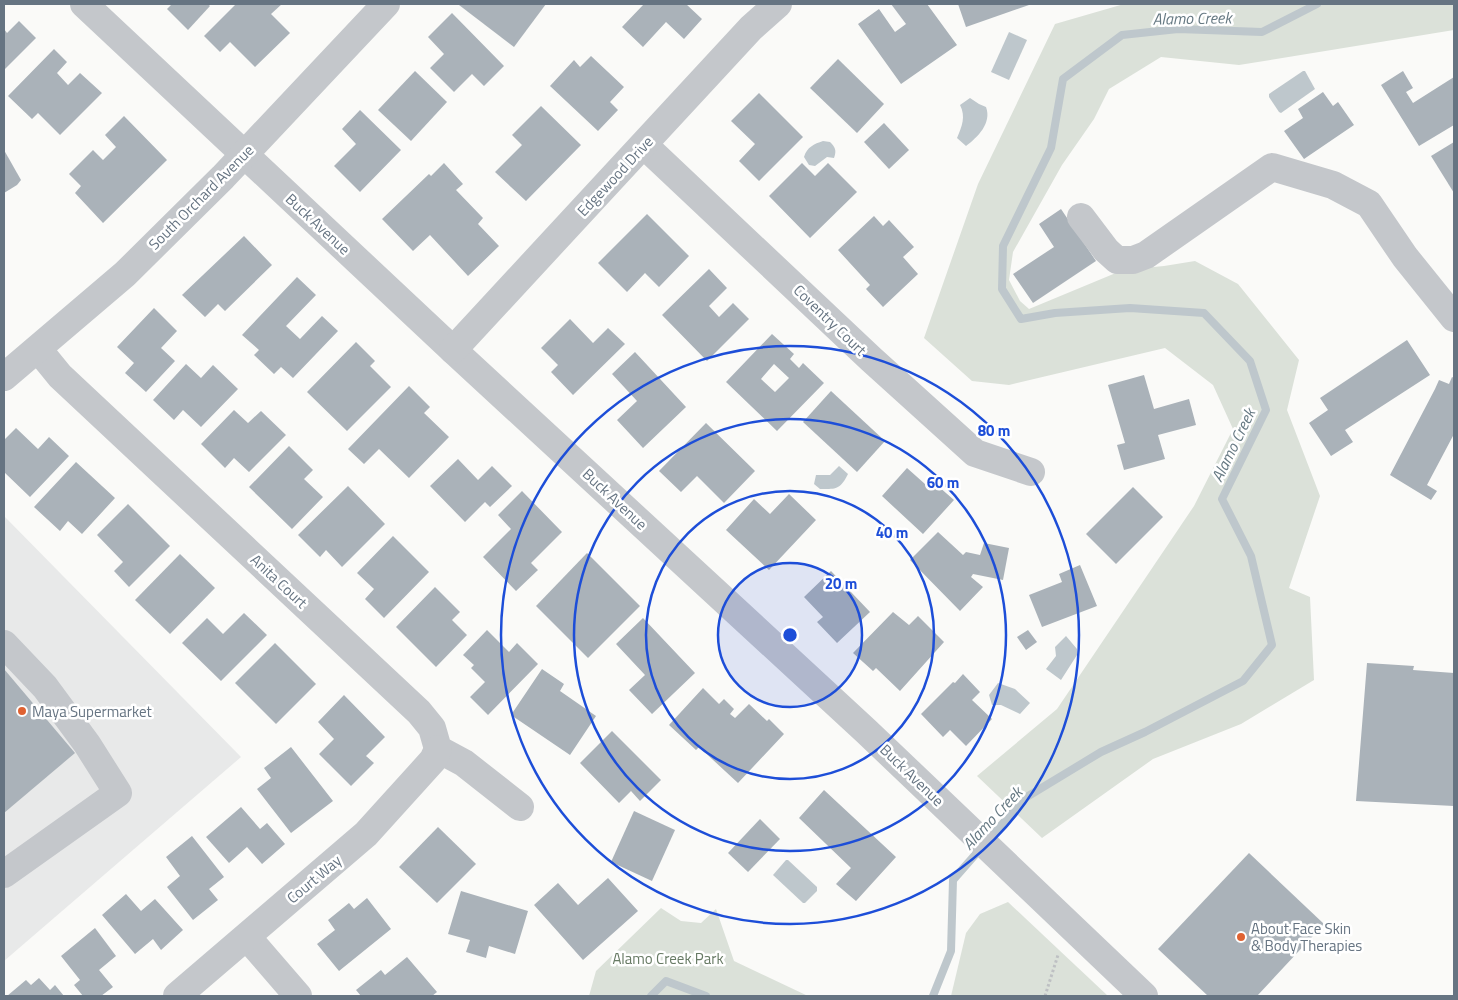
<svg xmlns="http://www.w3.org/2000/svg" width="1458" height="1000" font-family="'Titillium Web',sans-serif">
  <style>
    .built { fill: #e8e9e9 }
    .green { fill: #dbe1d9 }
    .water { fill: #bec7cc }
    .lines { fill: none; stroke-linecap: round; stroke-linejoin: round }
    .stream { stroke: #bec7cc; stroke-width: 8 }
    .building { fill: #aab2b9; fill-rule: evenodd }
    .path { stroke: #bec0c3; stroke-width: 3; stroke-dasharray: 2.5 2.5; stroke-linecap: butt }
    .minor { stroke: #c4c7cb; stroke-width: 28 }
    .ring { fill: none; stroke: #1d4ed8; stroke-width: 2.5 }
    .poi-dot { fill: #df6232; stroke: #fff; stroke-width: 2 }
    .labels { text-anchor: middle; dominant-baseline: central; stroke-width: 5; stroke-linejoin: round; paint-order: stroke }
    .street-label { font-size: 15px; fill: #667482; stroke: #fff }
    .poi-label { font-size: 15px; fill: #667482; stroke: #fff; text-anchor: start }
    .park-label { font-size: 15px; fill: #677a64; stroke: #fff }
    .water-label { font-size: 16px; font-style: italic; fill: #667983; stroke: #fff }
    .centre { fill: #1d4ed8; stroke: #fff; stroke-width: 2.5 }
    .ring-label { font-size: 15px; text-anchor: middle; font-weight: bold; fill: #1d4ed8; stroke: #fff; stroke-width: 5; stroke-linejoin: round; paint-order: stroke }
  </style>
  <rect width="100%" height="100%" fill="#fafaf8"/>
  <polygon class="built" points="4,516 241,757 4,961"/>
  <g class="green">
    <polygon points="1124,4 1454,4 1454,30 1239,65 1161,57 1109,89 1094,119 1062,165 1013,252 1009,280 1020,301 1029,309 1123,270 1164,266 1195,261 1238,284 1299,360 1287,410 1320,496 1289,588 1310,597 1314,680 1241,724 1153,759 1042,838 977,776 1057,709 1194,506 1233,429 1213,385 1165,348 1009,385 972,381 924,338 978,184 1055,24"/>
    <polygon points="1008,902 1108,996 951,996 966,933 980,914"/>
    <polygon points="661,908 681,921 701,923 716,909 734,961 808,996 589,996 596,971"/>
  </g>
  <g class="water">
    <polygon points="1009,32 1027,40 1009,80 991,72"/>
    <polygon points="1303,71 1305,71 1315,89 1281,113 1279,112 1269,97 1269,94"/>
    <path d="M970 98 979 104 986 107C992 123 978 137 966 146L957 138C962 126 966 117 960 105Z"/>
    <path d="M823 141 830 142C835 147 837 150 834 158L827 157 815 166 809 165 804 157C807 147 814 144 823 141Z"/>
    <path d="M839 466 848 474C840 490 836 489 820 489L814 484 816 475H830Z"/>
    <polygon points="1066,636 1077,649 1077,655 1061,680 1046,669 1056,656 1055,647"/>
    <polygon points="998,683 1015,689 1030,703 1020,714 1001,705 992,705 989,695"/>
    <polygon points="786,860 788,860 817,887 817,891 805,903 803,903 773,875"/>
  </g>
  <g class="lines">
    <g class="stream">
      <polyline points="651,996 666,981 706,996"/>
      <polyline points="933,996 951,951 953,880 1025,798 1101,752 1145,732 1243,681 1272,645 1251,556 1222,499 1266,410 1250,361 1204,313 1130,308 1055,313 1021,319 1002,289 1003,246 1051,148 1063,79 1122,35 1178,29 1262,32 1317,4"/>
    </g>
  </g>
  <g class="building">
    <polygon points="172,4 208,4 210,6 188,30 167,9"/>
    <polygon points="236,4 282,4 271,14 290,33 255,67 230,42 220,52 204,36"/>
    <polygon points="460,4 546,4 514,47 459,5"/>
    <polygon points="644,4 686,4 702,19 684,39 666,22 643,47 622,27"/>
    <polygon points="891,4 927,4 957,45 901,84 858,24 879,9 895,32 906,24"/>
    <polygon points="958,4 1028,4 1029,5 966,27"/>
    <polygon points="452,13 504,66 484,86 472,74 454,92 430,68 444,54 428,37"/>
    <polygon points="19,21 36,38 4,70 4,29 7,33"/>
    <polygon points="54,49 67,62 57,73 68,85 80,73 102,93 60,135 38,113 32,119 8,96"/>
    <polygon points="591,56 624,87 610,102 618,110 598,131 550,86 574,60 580,67"/>
    <polygon points="838,59 884,104 857,133 810,88"/>
    <polygon points="415,71 447,102 411,141 378,110"/>
    <polygon points="1403,71 1413,88 1406,92 1413,103 1454,77 1454,125 1419,146 1381,85"/>
    <polygon points="1323,92 1333,106 1338,102 1354,125 1304,159 1284,131 1303,118 1298,109"/>
    <polygon points="759,93 803,137 759,181 739,161 755,144 731,121"/>
    <polygon points="541,106 581,145 526,201 495,172 522,145 512,135"/>
    <polygon points="360,110 401,150 360,192 334,166 356,144 342,129"/>
    <polygon points="124,116 167,160 103,223 75,193 81,186 69,174 93,150 103,160 116,147 105,135"/>
    <polygon points="884,123 909,150 889,169 864,142"/>
    <polygon points="1454,142 1454,193 1431,156"/>
    <polygon points="4,150 21,180 17,185 4,193"/>
    <polygon points="444,163 463,184 456,190 483,218 478,224 499,246 468,276 430,235 413,251 382,219 429,174 431,176"/>
    <polygon points="802,163 815,176 828,163 857,192 810,238 769,196"/>
    <polygon points="1061,209 1096,261 1033,303 1013,274 1054,247 1039,224"/>
    <polygon points="647,214 689,256 659,287 645,273 627,292 598,263"/>
    <polygon points="874,216 883,226 889,220 914,247 903,257 918,274 883,307 866,289 870,285 838,250"/>
    <polygon points="244,236 272,265 225,311 218,304 205,317 182,295"/>
    <polygon points="709,269 727,288 709,306 719,317 733,303 749,319 707,361 662,315"/>
    <polygon points="297,277 316,295 286,326 300,339 322,316 338,331 293,378 281,367 274,374 254,355 259,350 242,335"/>
    <polygon points="154,308 177,331 161,348 175,361 146,392 125,373 134,363 117,347"/>
    <polygon points="570,319 593,343 608,328 625,344 573,395 551,372 558,365 541,348"/>
    <path d="M772 334 794 354 790 359 799 368 803 363 824 383 777 431 726 382ZM774 364 789 378 775 392 761 379Z"/>
    <polygon points="1407,340 1430,375 1345,430 1353,442 1331,456 1309,423 1328,410 1320,398"/>
    <polygon points="356,342 375,361 370,366 391,387 347,431 307,392"/>
    <polygon points="635,352 686,407 643,448 617,420 637,401 612,374"/>
    <polygon points="186,364 201,378 213,365 238,389 201,427 183,410 174,420 153,400"/>
    <polygon points="1144,375 1154,409 1189,399 1196,425 1158,435 1165,459 1124,470 1117,445 1125,443 1108,385"/>
    <polygon points="1452,377 1454,378 1454,434 1427,485 1437,491 1431,500 1390,475 1435,389 1439,380 1449,384"/>
    <polygon points="409,386 430,407 424,413 449,437 409,478 379,449 364,464 348,449"/>
    <polygon points="831,391 885,441 857,472 803,422"/>
    <polygon points="234,410 248,423 261,411 286,435 249,472 234,458 225,468 201,444"/>
    <polygon points="706,423 755,471 724,503 697,476 681,492 659,471"/>
    <polygon points="16,428 38,449 49,437 69,456 30,497 4,472 4,440"/>
    <polygon points="289,446 313,470 304,479 323,497 292,529 249,487"/>
    <polygon points="458,459 478,480 492,466 512,486 490,507 485,502 465,522 430,486"/>
    <polygon points="76,462 115,498 82,534 68,521 60,531 34,507"/>
    <polygon points="907,468 925,484 930,479 954,500 923,534 882,496"/>
    <polygon points="348,486 385,524 342,567 326,550 320,557 298,535"/>
    <polygon points="1133,487 1163,517 1116,564 1086,534"/>
    <polygon points="522,491 562,532 531,563 538,570 516,591 483,557 511,529 498,515"/>
    <polygon points="789,494 816,520 769,570 726,530 754,499 770,514"/>
    <polygon points="128,504 170,546 129,587 114,571 123,562 97,535"/>
    <polygon points="938,532 963,555 966,552 980,555 984,543 1009,548 1003,580 973,574 971,577 983,587 960,611 910,560"/>
    <polygon points="393,536 429,572 384,618 365,599 374,589 357,573"/>
    <polygon points="587,553 640,606 588,658 536,606"/>
    <polygon points="180,554 215,588 170,634 135,600"/>
    <polygon points="1080,565 1097,606 1042,627 1029,595 1062,582 1059,574"/>
    <polygon points="831,571 870,612 837,643 817,622 823,617 804,597"/>
    <polygon points="435,587 460,612 452,620 467,635 436,667 396,627"/>
    <polygon points="893,612 909,625 918,616 944,642 900,691 876,668 873,671 853,653"/>
    <polygon points="244,613 267,635 221,681 182,643 207,618 223,634"/>
    <polygon points="643,618 695,673 652,714 629,690 645,675 616,644"/>
    <polygon points="487,630 509,652 517,643 538,664 488,715 470,697 485,682 471,668 474,665 463,655"/>
    <polygon points="1028,630 1037,642 1026,650 1017,637"/>
    <polygon points="275,643 316,684 276,724 235,683"/>
    <polygon points="1367,663 1414,666 1413,670 1454,673 1454,806 1356,801"/>
    <polygon points="4,669 75,753 4,813"/>
    <polygon points="542,669 564,684 560,691 596,716 570,755 511,715"/>
    <polygon points="963,674 980,692 972,700 992,719 966,746 950,730 943,737 921,714 953,682 955,683"/>
    <polygon points="703,688 719,704 724,699 734,709 730,714 735,718 749,704 767,721 769,719 784,734 738,783 699,747 696,750 669,725"/>
    <polygon points="344,695 385,737 366,756 374,763 351,786 319,754 334,739 318,722"/>
    <polygon points="612,731 661,780 640,801 631,791 619,803 580,763"/>
    <polygon points="291,747 333,801 291,833 257,789 271,778 264,768"/>
    <polygon points="824,790 896,857 856,901 836,884 851,868 799,818"/>
    <polygon points="241,807 260,829 267,823 285,844 262,864 247,847 229,863 206,837"/>
    <polygon points="634,811 675,830 652,881 611,862"/>
    <polygon points="760,819 780,839 748,872 728,853"/>
    <polygon points="438,827 476,864 437,903 399,867"/>
    <polygon points="192,836 224,877 209,889 218,900 193,920 167,887 180,876 166,857"/>
    <polygon points="1249,853 1324,924 1257,996 1208,996 1158,949"/>
    <polygon points="608,878 638,911 583,960 534,905 558,883 578,905"/>
    <polygon points="461,891 528,911 515,954 489,946 486,958 466,952 470,940 448,934"/>
    <polygon points="126,894 141,911 155,899 183,930 161,950 153,939 135,954 102,915"/>
    <polygon points="367,898 391,929 339,971 317,944 335,930 328,920 349,903 354,909"/>
    <polygon points="95,928 116,956 99,970 113,987 101,996 83,996 74,985 80,980 61,956"/>
    <polygon points="407,957 437,992 432,996 361,996 356,990 381,970 385,975"/>
    <polygon points="39,978 50,990 55,985 64,996 7,996 26,980 31,985"/>
  </g>
  <g class="lines">
    <polyline class="path" points="1045,996 1058,955"/>
    <g class="minor">
      <polyline points="84,4 453,350 866,731 1144,996"/>
      <polyline points="644,145 871,359 975,453 1031,472"/>
      <polyline points="1081,217 1106,250 1117,260 1133,260 1146,255 1272,167 1333,185 1369,204 1405,257 1454,318"/>
      <polyline points="38,349 60,376 419,712 432,728 438,749 464,763 520,807"/>
      <polyline points="453,350 751,28 778,4"/>
      <polyline points="4,377 125,274 223,177 386,4"/>
      <polyline points="4,644 45,687 87,744 118,793 4,874"/>
      <polyline points="247,937 298,996"/>
      <polyline points="177,996 366,834 433,760 438,749"/>
    </g>
  </g>
  <circle cx="790" cy="635" r="72" fill="#1d4ed8" fill-opacity=".12"/>
  <g class="ring">
    <circle cx="790" cy="635" r="72"/>
    <circle cx="790" cy="635" r="144"/>
    <circle cx="790" cy="635" r="216"/>
    <circle cx="790" cy="635" r="289"/>
  </g>
  <g class="poi-dot">
    <circle cx="22" cy="711" r="5"/>
    <circle cx="1241" cy="937" r="5"/>
  </g>
  <g class="labels">
    <g class="street-label">
      <text transform="translate(615 176) rotate(-47)">Edgewood Drive</text>
      <text transform="translate(201 197) rotate(-45)">South Orchard Avenue</text>
      <text transform="translate(318 224) rotate(43)">Buck Avenue</text>
      <text transform="translate(830 320) rotate(44)">Coventry Court</text>
      <text transform="translate(615 499) rotate(43)">Buck Avenue</text>
      <text transform="translate(279 581) rotate(43)">Anita Court</text>
      <text transform="translate(912 775) rotate(44)">Buck Avenue</text>
      <text transform="translate(314 879) rotate(-40)">Court Way</text>
    </g>
    <g class="poi-label">
      <text x="32" y="711">Maya Supermarket</text>
      <text x="1251" y="928">About Face Skin<tspan x="1251" dy="17">&amp; Body Therapies</tspan></text>
    </g>
    <g class="park-label">
      <text x="668" y="958">Alamo Creek Park</text>
    </g>
    <g class="water-label">
      <text transform="translate(1192 18) rotate(-1)">Alamo Creek</text>
      <text transform="translate(1233 445) rotate(-64)">Alamo Creek</text>
      <text transform="translate(992 818) rotate(-47)">Alamo Creek</text>
    </g>
  </g>
  <circle cx="790" cy="635" r="8" class="centre"/>
  <g class="ring-label">
    <text x="994" y="436">80 m</text>
    <text x="943" y="488">60 m</text>
    <text x="892" y="538">40 m</text>
    <text x="841" y="589">20 m</text>
  </g>
  <rect width="1458" height="1000" fill="none" stroke="#667482" stroke-width="10"/>
</svg>
